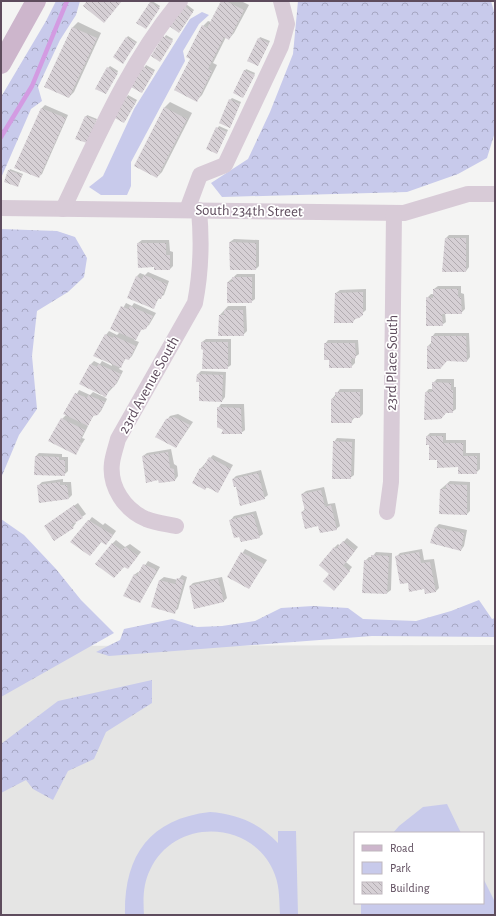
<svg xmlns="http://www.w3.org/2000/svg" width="496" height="916" font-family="'Alegreya Sans',sans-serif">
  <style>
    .education { fill: #e5e5e4; fill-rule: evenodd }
    .green { fill: #c8caeb }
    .forest { fill: url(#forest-crowns) }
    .shadow { fill: #0003 }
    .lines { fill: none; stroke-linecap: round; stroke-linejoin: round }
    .stream { stroke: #d39be2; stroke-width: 4.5 }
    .building { fill: url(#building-back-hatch) }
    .minor { stroke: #d8cbd7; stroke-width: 16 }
    .major { stroke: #cdb6cc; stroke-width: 20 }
    .labels { text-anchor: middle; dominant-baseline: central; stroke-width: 3.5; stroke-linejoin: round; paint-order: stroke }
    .street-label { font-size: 15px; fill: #5e4c5d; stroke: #fff }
  </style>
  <defs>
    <pattern id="forest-crowns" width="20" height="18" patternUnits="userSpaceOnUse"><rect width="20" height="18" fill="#c8caeb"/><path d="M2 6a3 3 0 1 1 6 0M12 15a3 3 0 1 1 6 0" fill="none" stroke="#a6a6c2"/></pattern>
    <pattern id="building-back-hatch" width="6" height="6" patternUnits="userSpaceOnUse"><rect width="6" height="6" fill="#d6d0d5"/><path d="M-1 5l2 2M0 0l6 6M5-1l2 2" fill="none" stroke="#b1abb0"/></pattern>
  </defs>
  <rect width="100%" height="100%" fill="#f4f4f3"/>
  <path class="education" d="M495 645V915H1V646ZM355 833H483V903H355Z"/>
  <g class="green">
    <polygon points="202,12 209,15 199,24 183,51 185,61 131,162 131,186 127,195 101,195 89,187 103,176 134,109 190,19"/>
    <polygon points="447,804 461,833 393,833 399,826 423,807"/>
    <path d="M210 812C237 814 259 823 278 843V831H296L298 915H280C279 902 280 888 275 875 255 820 175 816 150 870 143 884 143 899 144 915H125C124 856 149 819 210 812Z"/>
    <polygon points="483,878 495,902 495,915 361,915 361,903 483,903"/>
  </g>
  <g class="forest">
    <polygon points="56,1 80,1 76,15 60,40 38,87 42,101 31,109 1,178 1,97 46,21"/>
    <polygon points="298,1 491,1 495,15 495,132 487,158 458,174 407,192 222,197 211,183 248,159 270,112 293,54"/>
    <polygon points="1,229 57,231 75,237 87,258 84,277 68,292 37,311 32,356 37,409 19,435 1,478"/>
    <polygon points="1,519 24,535 56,569 81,600 114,633 1,697"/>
    <polygon points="479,600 492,619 495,618 495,637 372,636 109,656 96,652 120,640 124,629 172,619 197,627 222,626 255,621 281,608 313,606 348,608 363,619 416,621 451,611"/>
    <polygon points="152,680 152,703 106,732 94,759 68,771 53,800 33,789 26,780 1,793 1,744 58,701"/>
  </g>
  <g class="shadow">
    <polygon points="152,1 160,6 147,27 150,2"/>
    <polygon points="222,1 241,1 249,5 234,33 229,39 226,37 213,63 217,65 202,95 197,100 203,26 208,21 211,22"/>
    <polygon points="186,4 194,10 181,30"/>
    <polygon points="78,22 101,33 74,92 69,97 73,27"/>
    <polygon points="166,35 173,39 161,59 152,56"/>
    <polygon points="128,36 137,42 124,61 114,57"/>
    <polygon points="260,37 270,41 258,65 248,61"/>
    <polygon points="146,65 155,70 142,92 133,87"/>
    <polygon points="110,66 118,71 107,92 108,68"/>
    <polygon points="246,69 255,73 243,97 234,92"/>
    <polygon points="128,95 137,100 125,121 115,117"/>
    <polygon points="232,98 241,102 231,125 230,100"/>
    <polygon points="170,102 192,113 162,172 157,177 165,107"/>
    <polygon points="45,105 68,115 42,174 38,177 16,167 42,108"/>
    <polygon points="87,115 97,119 88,141 77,138"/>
    <polygon points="219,126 228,130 217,153 207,148"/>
    <polygon points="10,169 23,174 18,185 9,171"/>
    <polygon points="449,235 469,235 469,267 466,271 446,238"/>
    <polygon points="234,239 259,240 259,266 256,269 230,242"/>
    <polygon points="142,240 169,240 170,251 173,252 173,266 170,269 155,266 138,243"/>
    <polygon points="148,272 169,281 164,295 159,298 153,308 137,276 140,273 145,275"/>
    <polygon points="237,274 255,274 255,299 251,302 228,282"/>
    <polygon points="438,286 461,286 461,293 464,294 465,309 461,313 445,313 446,322 442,325 427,298 431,294 434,294 434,289"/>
    <polygon points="366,289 366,310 352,322 336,293 340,290"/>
    <polygon points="126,303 132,306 134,303 156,313 149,325 142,329 134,340 139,342 132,356 129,359 126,358 119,369 123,371 117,383 104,397 107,399 101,411 98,414 94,415 87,426 88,426 82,438 85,439 75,454 62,419 66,415 79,390 90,395 93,392 104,397 91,364 94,361 100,364 102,361 112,366 106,335 109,331 117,335 120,332 112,328"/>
    <polygon points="228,306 246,306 247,331 243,335 220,315"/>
    <polygon points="435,333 469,333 470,357 467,361 428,346 432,342 432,337"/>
    <polygon points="206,339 231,339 231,365 227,368 202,342"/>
    <polygon points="328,340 358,340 359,354 355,357 355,363 351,367 330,359 325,344"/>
    <polygon points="201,371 226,372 225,397 222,401 197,375"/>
    <polygon points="437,379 454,379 454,387 456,387 456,409 452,412 426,392 429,389 433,389 433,383"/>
    <polygon points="340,389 363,389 363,414 360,417 355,417 351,422 332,399"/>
    <polygon points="221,404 244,404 245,430 241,433 224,430 218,408"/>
    <polygon points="178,414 193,422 176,447 167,420 170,416"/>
    <polygon points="430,433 446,433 446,440 466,440 466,453 480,453 480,469 476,473 438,459 427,436"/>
    <polygon points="337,438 355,439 354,475 350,478 334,442"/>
    <polygon points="171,449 174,464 177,466 178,476 175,480 160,482 143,456 147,453"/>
    <polygon points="39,453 62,454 62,457 68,457 68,471 64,475 36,456"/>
    <polygon points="213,455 233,465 218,491 193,483 201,468"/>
    <polygon points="261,470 268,495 264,498 237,486 233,479 236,476"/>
    <polygon points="63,479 63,482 71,482 72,495 69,498 38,486 42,482"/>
    <polygon points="450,481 470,482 470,511 467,514 441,489"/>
    <polygon points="324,487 328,504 335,503 340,526 336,529 319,525 302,512 305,509 302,494 306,491"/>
    <polygon points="78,503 86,514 75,522 76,523 73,527 55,539 45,526"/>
    <polygon points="256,511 263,534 259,537 231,520 234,516"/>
    <polygon points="92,517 103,525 105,523 116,531 109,541 102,541 93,552 72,542"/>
    <polygon points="439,524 467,530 464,546 461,550 432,542 436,527"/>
    <polygon points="347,538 358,547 346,562 352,567 338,586 330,574 334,548 338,544 340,546"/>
    <polygon points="116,540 125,547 130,544 141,552 131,564 112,544"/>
    <polygon points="245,549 267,560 249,588 229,576"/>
    <polygon points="422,549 424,560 434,559 439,588 436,591 409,582 397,556 400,553"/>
    <polygon points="376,552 392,553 391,590 387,593 363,592 365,561 369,557 372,557"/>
    <polygon points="148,561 160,567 140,602 134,575 138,572 140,573"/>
    <polygon points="182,575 187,577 178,609 174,612 153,607 160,580 164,577 178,580"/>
    <polygon points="222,577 227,598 223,602 190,586 193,583"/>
  </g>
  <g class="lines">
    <polyline class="stream" points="1,137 32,86 67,1"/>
  </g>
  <g class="building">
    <polygon points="87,1 122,1 104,23 83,6"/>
    <polygon points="221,1 226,1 244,10 229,40 224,37 208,69 212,71 197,102 174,90 190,59 186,57 202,25 207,28"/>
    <polygon points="150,2 160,8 146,29 136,23"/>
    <polygon points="183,5 193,12 179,33 169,26"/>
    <polygon points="72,27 97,38 69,98 44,87"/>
    <polygon points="163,36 173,41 160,62 151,56"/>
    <polygon points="126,37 136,43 123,64 113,57"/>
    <polygon points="258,38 269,43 258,66 247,61"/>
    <polygon points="143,66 154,72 142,93 131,87"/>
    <polygon points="107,67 118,73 106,94 95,89"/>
    <polygon points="244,70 255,75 243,98 233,93"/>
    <polygon points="125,96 136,102 124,123 113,117"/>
    <polygon points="229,99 240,104 230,128 219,123"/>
    <polygon points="164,107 187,119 157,178 134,166"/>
    <polygon points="41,108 66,118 39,178 14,168"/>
    <polygon points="85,116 96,120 87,143 75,139"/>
    <polygon points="216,127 227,132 217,154 206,149"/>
    <polygon points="8,170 22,175 18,187 4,182"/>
    <polygon points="445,238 466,238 466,272 442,272"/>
    <polygon points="229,242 256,243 256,270 230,270"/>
    <polygon points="137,243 166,243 166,255 170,255 170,270 154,270 154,267 138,268"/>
    <polygon points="144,275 167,284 161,299 158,298 154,309 127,298 136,276 142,279"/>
    <polygon points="232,277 252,277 252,303 227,303 227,282 232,282"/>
    <polygon points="433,289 458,289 458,297 461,297 462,314 442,314 443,326 426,326 426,297 433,298"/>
    <polygon points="363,292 363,315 359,318 354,319 353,323 334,323 335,293"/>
    <polygon points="121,306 128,309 130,306 153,316 146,329 141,330 136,340 110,329"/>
    <polygon points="224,310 243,310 244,336 218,336 219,315 224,315"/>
    <polygon points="105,334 113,338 114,336 136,346 129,360 125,359 121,368 93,356"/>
    <polygon points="431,336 466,336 467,362 447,361 440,369 427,369 427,346 431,346"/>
    <polygon points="201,342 228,342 228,369 202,369 203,350 201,349"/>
    <polygon points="324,343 355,343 356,358 351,359 352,368 329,368 329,360 324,360"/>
    <polygon points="90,364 97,367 98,364 121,374 114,387 110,388 106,397 79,384"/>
    <polygon points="197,374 223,375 222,402 199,401 199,382 196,382"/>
    <polygon points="432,382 451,383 451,390 453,390 453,413 446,413 441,419 424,420 425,392 432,392"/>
    <polygon points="335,392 360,392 360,418 352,418 352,423 331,423 331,399 335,398"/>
    <polygon points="75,393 87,398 88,395 105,402 98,415 93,416 88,426 63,414"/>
    <polygon points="217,407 241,408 242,434 221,434 223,430 217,427"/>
    <polygon points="174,417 190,425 176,448 155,437 166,419"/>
    <polygon points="61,418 85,430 79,442 82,443 76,455 48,441"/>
    <polygon points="426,436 443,436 443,443 463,443 463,456 477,456 477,474 458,474 458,467 437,468 437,460 429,460 429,445 426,445"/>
    <polygon points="333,441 352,442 351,479 332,479"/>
    <polygon points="168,452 170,468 174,469 175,481 159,483 158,480 146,483 142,456"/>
    <polygon points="35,456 59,457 59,460 65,460 65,476 34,475"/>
    <polygon points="209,457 231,469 218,493 207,487 205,490 192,483 200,468 202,469"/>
    <polygon points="258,473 265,499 240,506 236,487 234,487 232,479"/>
    <polygon points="60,482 60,485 67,485 69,499 39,503 37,485"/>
    <polygon points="446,484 467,485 467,515 439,514 440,489 446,489"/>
    <polygon points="321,490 325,507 331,505 337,530 320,533 318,526 305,529 301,512 305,511 301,494"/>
    <polygon points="74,505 83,518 71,525 74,528 54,541 44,526"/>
    <polygon points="253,514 260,538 241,542 239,537 234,538 229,520"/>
    <polygon points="88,520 113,535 106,545 101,542 90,556 70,542"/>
    <polygon points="435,527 464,533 461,551 430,543"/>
    <polygon points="343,541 355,551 343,566 350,571 334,591 323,581 329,574 319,565 334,547 336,549"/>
    <polygon points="112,543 121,550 126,547 138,556 128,569 124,567 114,578 95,564"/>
    <polygon points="241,552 264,564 249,589 227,577"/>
    <polygon points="419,552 421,563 430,562 436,592 425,594 424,589 409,592 408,583 400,584 395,556"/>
    <polygon points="371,555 389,556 387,594 362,593 364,560 371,560"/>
    <polygon points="143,564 157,570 140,603 123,596 134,574 137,576"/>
    <polygon points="177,578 184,580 175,614 151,607 159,580 175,584"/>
    <polygon points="218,579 224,602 194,609 189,586"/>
  </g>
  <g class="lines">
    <g class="minor">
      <polyline points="1,208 404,213 468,194 495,194"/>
      <path d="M63 209C97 138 129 62 180 1"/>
      <polyline points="187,210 200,175 225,165 281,46 287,24 281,1"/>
      <polyline points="387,512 391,482 394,213"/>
      <path d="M176 526C167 524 156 523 146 519 125 510 109 487 112 463 113 455 116 447 118 439L195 303C201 272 202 242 199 210"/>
    </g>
    <polyline class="major" points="1,64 36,1"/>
  </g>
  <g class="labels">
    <g class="street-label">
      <text transform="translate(249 211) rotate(1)">South 234th Street</text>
      <text transform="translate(392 363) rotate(-89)">23rd Place South</text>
      <text transform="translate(149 385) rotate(-61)">23rd Avenue South</text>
    </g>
  </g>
  <rect width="496" height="916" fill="none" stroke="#5e4c5d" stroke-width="4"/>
  <rect x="354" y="832" width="130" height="72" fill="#ffffff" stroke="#bfb7be"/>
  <rect x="362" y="845" width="20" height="6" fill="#cdb6cc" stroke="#bfb7be"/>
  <text x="390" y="852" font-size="12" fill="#5e4c5d">Road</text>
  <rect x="362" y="862" width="20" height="12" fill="#c8caeb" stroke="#bfb7be"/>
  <text x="390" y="872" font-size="12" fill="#5e4c5d">Park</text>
  <rect x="362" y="882" width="20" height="12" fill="url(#building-back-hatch)" stroke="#bfb7be"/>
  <text x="390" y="892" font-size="12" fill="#5e4c5d">Building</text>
</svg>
